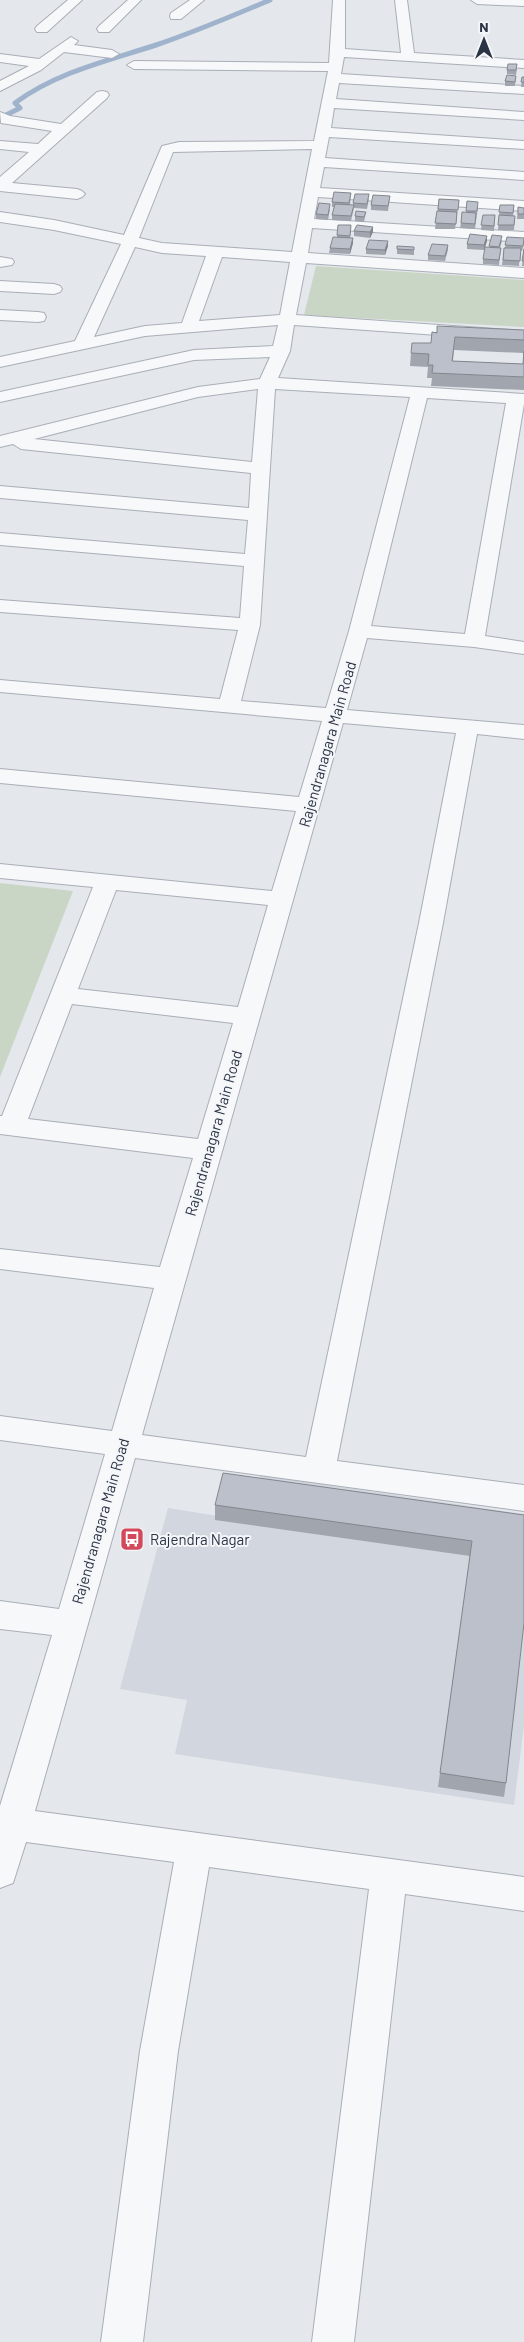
<svg xmlns="http://www.w3.org/2000/svg" width="524" height="2342" font-family="Barlow,sans-serif">
  <style>
    .built { fill: #d2d6de }
    .green { fill: #c9d6c5 }
    .lines { fill: none; stroke-linecap: round; stroke-linejoin: round }
    .stream { stroke: #9fb4cc; stroke-width: 5 }
    .minor-casing { stroke: #a9aeb7; stroke-width: 2 }
    .minor { fill: #f7f8fa; fill-rule: evenodd }
    .wall { fill: #a1a5ae; fill-rule: evenodd }
    .shaded-wall { fill: #83868d }
    .building { fill: #bbc0ca; stroke: #83868d }
    .labels { text-anchor: middle; dominant-baseline: central; stroke-width: 4; stroke-linejoin: round; paint-order: stroke }
    .street-label { font-size: 15px; fill: #2b3445; stroke: #f4f6f9 }
    .poi-label { font-size: 15px; fill: #2b3445; stroke: #f4f6f9; text-anchor: start }
  </style>
  <rect width="100%" height="100%" fill="#e4e7ec"/>
  <polygon class="built" points="260,1475 524,1514 524,1725 514,1805 175,1754 187,1700 120,1689 168,1508 249,1521"/>
  <g class="green">
    <polygon points="316,266 524,280 524,327 304,315"/>
    <polygon points="0,883 73,891 0,1077"/>
  </g>
  <g class="lines">
    <path class="stream" d="M0 118 20 108 15 103C57 72 107 61 156 45 195 32 232 16 270 0"/>
    <g class="minor-casing">
      <g id="minor">
        <polygon points="68,0 82,0 47,32 37,32 35,29 37,26"/>
        <polygon points="128,0 141,0 109,32 99,32 97,29 99,26"/>
        <polygon points="190,0 204,0 181,19 171,19 170,16 171,13"/>
        <path d="M333 0H345V49L401 53 395 0H407L414 53 524 60V68L344 57 341 74 524 86V94L339 83 336 99 524 112V120L334 108 331 128 524 141V149L329 137 325 158 524 172V180L324 167 320 188 524 201V211L318 197 314 219 524 232V242L312 228 308 253 524 268V278L306 263 296 315 524 331V341L294 325 290 351 278 378 524 394V404L485 636 524 642V654L474 647 367 638 347 710 524 725V739L477 734 443 923 337 1461 524 1485V1511L135 1458 35 1811 524 1877V1911L405 1894 354 2342H312L369 1889 209 1867 178 2051 143 2342H101L140 2051 174 1862 26 1842 13 1883 0 1888V1806L52 1635 0 1629V1601L59 1609 105 1454 0 1440V1416L112 1431 154 1288 0 1269V1249L160 1267 193 1158 0 1134V1116H2L93 887 0 878V864L272 891 296 811 0 783V769L299 797 322 721 0 692V680L220 699 238 630 0 612V600L240 618 244 566 0 545V533L245 554 248 520 0 498V486L249 508 251 473 21 449 13 444 0 447V436L198 387 260 379 270 357 194 360 0 402V392L194 350 273 346 278 325 145 336 0 367V357L75 341 121 244 54 230 0 222V212L54 220 124 235 162 146 179 142 314 141 328 71 134 69 127 65 134 61 329 63ZM312 149 292 252 162 243 139 238 173 152ZM135 247 162 253 206 256 182 323 145 326 94 337ZM222 257 290 262 280 315 199 321ZM258 389 252 462 34 439 198 397ZM275 389 410 397 349 631 326 708 241 701 260 625ZM427 398 506 403 465 634 371 626ZM343 723 456 733 419 923 306 1457 142 1435ZM116 890 268 905 238 1007 78 989ZM72 1004 233 1023 198 1139 28 1119Z"/>
        <polygon points="471,0 524,0 524,6 477,4"/>
        <polygon points="71,37 78,41 74,45 112,50 119,54 112,58 64,52 41,70 0,91 0,81 29,66 0,62 0,54 39,59"/>
        <polygon points="102,91 107,92 109,95 107,98 12,183 77,189 82,191 85,194 82,197 77,199 0,191 0,177 29,152 0,149 0,141 38,144 52,131 1,123 0,112 10,116 61,124 97,92"/>
        <polygon points="0,257 12,259 14,262 12,265 0,267"/>
        <polygon points="0,281 54,284 60,286 62,289 60,292 54,294 0,291"/>
        <polygon points="0,310 38,312 44,313 46,317 44,321 38,322 0,320"/>
      </g>
    </g>
    <use href="#minor" class="minor"/>
  </g>
  <g class="wall">
    <polygon points="517,69 516,75 507,74 507,70"/>
    <polygon points="516,76 515,86 505,86 505,81"/>
    <polygon points="522,77 524,77 524,87 521,87"/>
    <polygon points="351,193 350,205 353,205 353,203 369,199 367,209 354,208 351,221 332,220 332,215 334,207 332,207 332,202"/>
    <polygon points="390,196 388,211 371,210 371,205"/>
    <polygon points="439,199 459,200 455,229 435,229"/>
    <polygon points="467,201 478,207 475,229 460,228 461,223 466,213"/>
    <polygon points="500,205 514,205 513,216 515,216 514,230 498,230"/>
    <polygon points="518,207 524,208 524,219 517,219"/>
    <polygon points="330,209 328,220 316,219 316,214"/>
    <polygon points="366,212 364,222 355,221 355,216"/>
    <polygon points="483,215 495,215 494,231 481,230"/>
    <polygon points="351,225 350,238 353,238 353,243 350,254 329,253 330,248 337,237 337,235"/>
    <polygon points="373,227 373,232 370,238 354,236 354,231"/>
    <polygon points="492,235 502,241 500,248 501,248 499,265 483,264 483,259 489,248"/>
    <polygon points="487,236 487,241 484,250 467,249 467,244"/>
    <polygon points="507,237 524,243 522,251 520,251 519,266 502,265 504,248 505,248"/>
    <polygon points="448,245 448,250 445,261 428,260 428,255"/>
    <polygon points="524,245 524,266 522,266"/>
    <polygon points="388,246 385,255 366,254 366,249"/>
    <polygon points="414,247 414,255 397,254 397,249"/>
    <path d="M524 330V390L431 386 432 378H427L428 367 410 366 411 353 431 343 432 332ZM454 350 523 353V364L453 361Z"/>
    <polygon points="215,1505 524,1515 506,1783 504,1797 438,1787 470,1556 215,1520"/>
  </g>
  <g class="shaded-wall">
    <polygon points="373,227 373,232 370,238 370,232"/>
    <polygon points="487,236 487,241 484,250 484,245"/>
    <polygon points="353,238 353,243 350,254 350,249"/>
    <polygon points="388,241 388,246 385,255 385,250"/>
  </g>
  <g class="building">
    <polygon points="508,64 517,64 516,70 507,70"/>
    <polygon points="507,75 516,76 515,82 505,81"/>
    <polygon points="522,77 524,77 524,82 521,82"/>
    <polygon points="334,192 351,193 349,203 332,202"/>
    <polygon points="355,194 369,194 367,204 353,203"/>
    <polygon points="373,195 390,196 388,206 371,205"/>
    <polygon points="439,199 459,200 458,210 438,209"/>
    <polygon points="467,201 478,202 477,211 466,211"/>
    <polygon points="319,203 330,204 328,215 316,214"/>
    <polygon points="335,204 354,205 351,216 332,215"/>
    <polygon points="500,205 514,205 513,213 499,212"/>
    <polygon points="518,207 524,208 524,214 518,214"/>
    <polygon points="356,211 366,212 364,217 355,216"/>
    <polygon points="437,211 457,212 456,224 435,223"/>
    <polygon points="462,212 476,213 475,224 461,223"/>
    <polygon points="483,215 495,215 494,226 481,225"/>
    <polygon points="499,215 515,216 514,225 498,225"/>
    <polygon points="338,225 351,225 350,236 337,235"/>
    <polygon points="357,225 373,227 370,232 354,231"/>
    <polygon points="470,234 487,236 484,245 467,244"/>
    <polygon points="492,235 502,236 499,247 489,246"/>
    <polygon points="333,237 353,238 350,249 330,248"/>
    <polygon points="507,237 524,238 523,246 505,245"/>
    <polygon points="369,240 388,241 385,250 366,249"/>
    <polygon points="432,244 448,245 445,256 428,255"/>
    <polygon points="397,246 414,247 414,250 397,249"/>
    <polygon points="485,247 501,248 499,260 483,259"/>
    <polygon points="504,248 521,248 520,261 503,260"/>
    <polygon points="524,249 524,261 522,261"/>
    <polygon points="437,326 524,330 524,340 455,337 452,361 523,364 524,351 524,377 432,373 433,365 428,365 429,354 411,353 412,343 431,343 432,332 437,333"/>
    <polygon points="223,1473 524,1515 524,1623 506,1783 440,1773 472,1541 215,1505"/>
  </g>
  <defs>
    <g id="bus-square" transform="scale(1.25)"><rect x="-9" y="-9" width="18" height="18" rx="4" fill="#d1495b" stroke="#f4f6f9"/><path d="M-5-6H5V4H4V6H2V4H-2V6H-4V4H-5ZM-3.5-4V0h7V-4ZM-3.5 1.2v1.5H-2V1.2ZM2 1.2v1.5H3.5V1.2Z" fill="#fff"/></g>
  </defs>
  <g fill-rule="evenodd">
    <use href="#bus-square" x="132" y="1539"/>
  </g>
  <g class="labels">
    <g class="street-label">
      <text transform="translate(327 744) rotate(-74)">Rajendranagara Main Road</text>
      <text transform="translate(213 1133) rotate(-74)">Rajendranagara Main Road</text>
      <text transform="translate(100 1521) rotate(-74)">Rajendranagara Main Road</text>
    </g>
    <g class="poi-label">
      <text x="150" y="1539">Rajendra Nagar</text>
    </g>
  </g>
  <g transform="translate(484 40)" stroke="#f4f6f9" stroke-width="4" paint-order="stroke">
  <path d="M0-4L9 19L0 12L-9 19Z" fill="#2b3445"/>
  <text y="-8" font-size="14" font-weight="bold" text-anchor="middle" fill="#2b3445">N</text>
  </g>
</svg>
